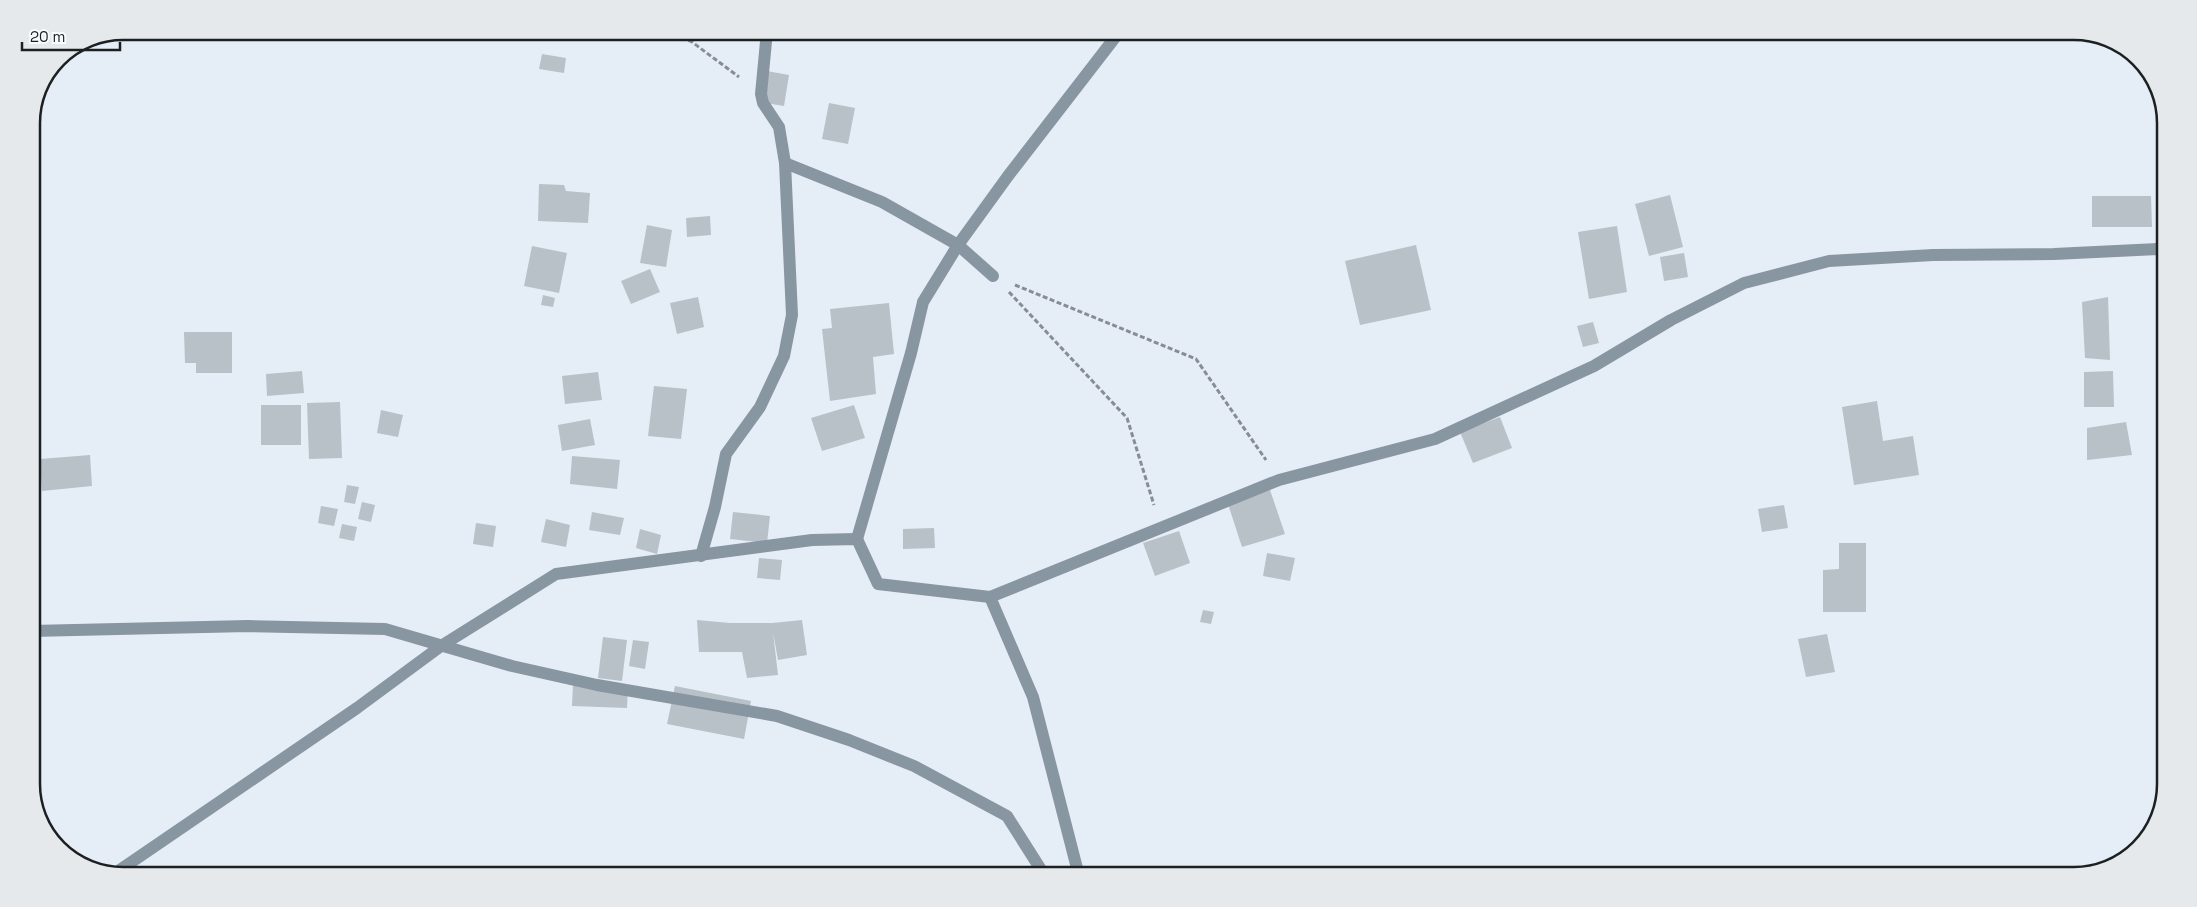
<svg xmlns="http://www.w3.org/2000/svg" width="2197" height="907" font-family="'Space Grotesk',sans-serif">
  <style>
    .building { fill: #b8c0c8 }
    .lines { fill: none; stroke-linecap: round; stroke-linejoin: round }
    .path { stroke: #878d93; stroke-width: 3; stroke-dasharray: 5 2.5; stroke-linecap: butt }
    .minor { stroke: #8896a2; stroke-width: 12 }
    .rim { fill: none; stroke: #1d2023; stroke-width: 2.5 }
  </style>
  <rect width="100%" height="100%" fill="#e5eef6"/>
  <g class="building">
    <polygon points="542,54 566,58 564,73 539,69"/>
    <polygon points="767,71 789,75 784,106 765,103"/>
    <polygon points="829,103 855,108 848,144 822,139"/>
    <polygon points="539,184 564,185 566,191 590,193 588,223 538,221"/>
    <polygon points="1670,195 1683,247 1649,256 1635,204"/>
    <polygon points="2092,196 2151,196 2152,227 2092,227"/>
    <polygon points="710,216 711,235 687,237 686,218"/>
    <polygon points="647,225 672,230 666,267 640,263"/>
    <polygon points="1617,226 1627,292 1589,299 1578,232"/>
    <polygon points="1416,245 1431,310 1360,325 1345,261"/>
    <polygon points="532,246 567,253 559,293 524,286"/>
    <polygon points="1684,253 1688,277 1664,281 1660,257"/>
    <polygon points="650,269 660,292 631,304 621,281"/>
    <polygon points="543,295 555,298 553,307 541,305"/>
    <polygon points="698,297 704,327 677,334 670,303"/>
    <polygon points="2108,297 2110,360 2085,358 2082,302"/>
    <polygon points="889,303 894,354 873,357 876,394 830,401 822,329 832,328 830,309"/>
    <polygon points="1593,322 1599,343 1583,347 1577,326"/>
    <polygon points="184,332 232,332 232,373 196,373 196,363 185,363"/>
    <polygon points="302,371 304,393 267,396 266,374"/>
    <polygon points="2113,371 2114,407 2084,407 2084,372"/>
    <polygon points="598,372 602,400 565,404 562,376"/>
    <polygon points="654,386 687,389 681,439 648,436"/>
    <polygon points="1877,401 1883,441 1913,436 1919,475 1854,485 1842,407"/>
    <polygon points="340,402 342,458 309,459 307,403"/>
    <rect x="261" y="405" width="40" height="40"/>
    <polygon points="854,405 865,438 822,451 811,418"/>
    <polygon points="381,410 403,415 398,437 377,433"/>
    <polygon points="1500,417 1512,448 1473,463 1460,432"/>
    <polygon points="590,419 595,445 562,451 558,425"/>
    <polygon points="2126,422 2132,455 2087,460 2087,428"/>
    <polygon points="90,455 92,486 42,491 40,459"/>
    <polygon points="572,456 620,460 617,489 570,484"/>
    <polygon points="33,460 35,493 31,493 31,461"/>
    <polygon points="347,485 359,487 355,504 344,502"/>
    <polygon points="1270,490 1285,534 1242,547 1228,504"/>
    <polygon points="362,502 375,505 371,522 358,519"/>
    <polygon points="1784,505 1788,528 1762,532 1758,509"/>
    <polygon points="321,506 338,509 334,526 318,523"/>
    <polygon points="592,512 624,518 620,535 589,530"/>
    <polygon points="733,512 770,516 767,543 730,539"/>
    <polygon points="546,519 570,525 566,547 541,542"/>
    <polygon points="476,523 496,526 493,547 473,544"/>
    <polygon points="342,524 357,527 354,541 339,538"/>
    <polygon points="934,528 935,548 903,549 903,529"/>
    <polygon points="640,529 661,535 657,554 636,548"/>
    <polygon points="1179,531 1190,563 1155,576 1143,543"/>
    <polygon points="1839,543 1866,543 1866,612 1823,612 1823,570 1839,569"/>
    <polygon points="1267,553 1295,558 1290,581 1263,576"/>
    <polygon points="759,558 782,560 780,580 757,578"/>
    <polygon points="1203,610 1214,612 1211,624 1200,622"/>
    <polygon points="697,620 730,623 772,623 802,620 807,655 778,660 773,632 778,675 747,678 742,652 699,652"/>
    <polygon points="1827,634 1835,672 1806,677 1798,639"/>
    <polygon points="603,637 627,640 622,681 598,678"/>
    <polygon points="633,640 649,642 645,669 629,666"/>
    <polygon points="573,684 628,687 627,708 572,706"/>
    <polygon points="675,686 751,701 744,739 667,724"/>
  </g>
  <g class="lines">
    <g class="path">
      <polyline points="668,31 692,42 739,77"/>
      <polyline points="1015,285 1196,359 1266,460"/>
      <polyline points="1009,292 1127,418 1154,505"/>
    </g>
    <g class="minor">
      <polyline points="785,163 882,202 958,245 993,276"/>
      <polyline points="857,539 911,353 923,302 958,245 1008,176 1120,31"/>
      <polyline points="701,556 715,507 726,454 760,407 784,356 792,315 785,163 779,127 763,103 761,94 767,31"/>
      <polyline points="31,631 248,626 385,629 512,666 597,685 777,716 849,740 914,766 1007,816 1045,876"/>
      <polyline points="114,874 357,708 441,646 556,574 812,540 857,539 878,584 990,597"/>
      <polyline points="1079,876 1033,697 990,597 1279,480 1435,439 1594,366 1671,320 1744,283 1829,261 1933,255 2054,254 2158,249 2166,251"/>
    </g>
  </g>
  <path d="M0 0H2197V907H0ZM123 40H2074A83 83 0 0 1 2157 123V784A83 83 0 0 1 2074 867H123A83 83 0 0 1 40 784V123A83 83 0 0 1 123 40Z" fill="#e6e9ec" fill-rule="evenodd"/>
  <path class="rim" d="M123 40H2074A83 83 0 0 1 2157 123V784A83 83 0 0 1 2074 867H123A83 83 0 0 1 40 784V123A83 83 0 0 1 123 40Z"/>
  <path d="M22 42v8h98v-8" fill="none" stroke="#1d2023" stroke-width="2.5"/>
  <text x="30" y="42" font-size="15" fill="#1d2023" stroke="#f7fafe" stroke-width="4" paint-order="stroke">20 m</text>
</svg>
